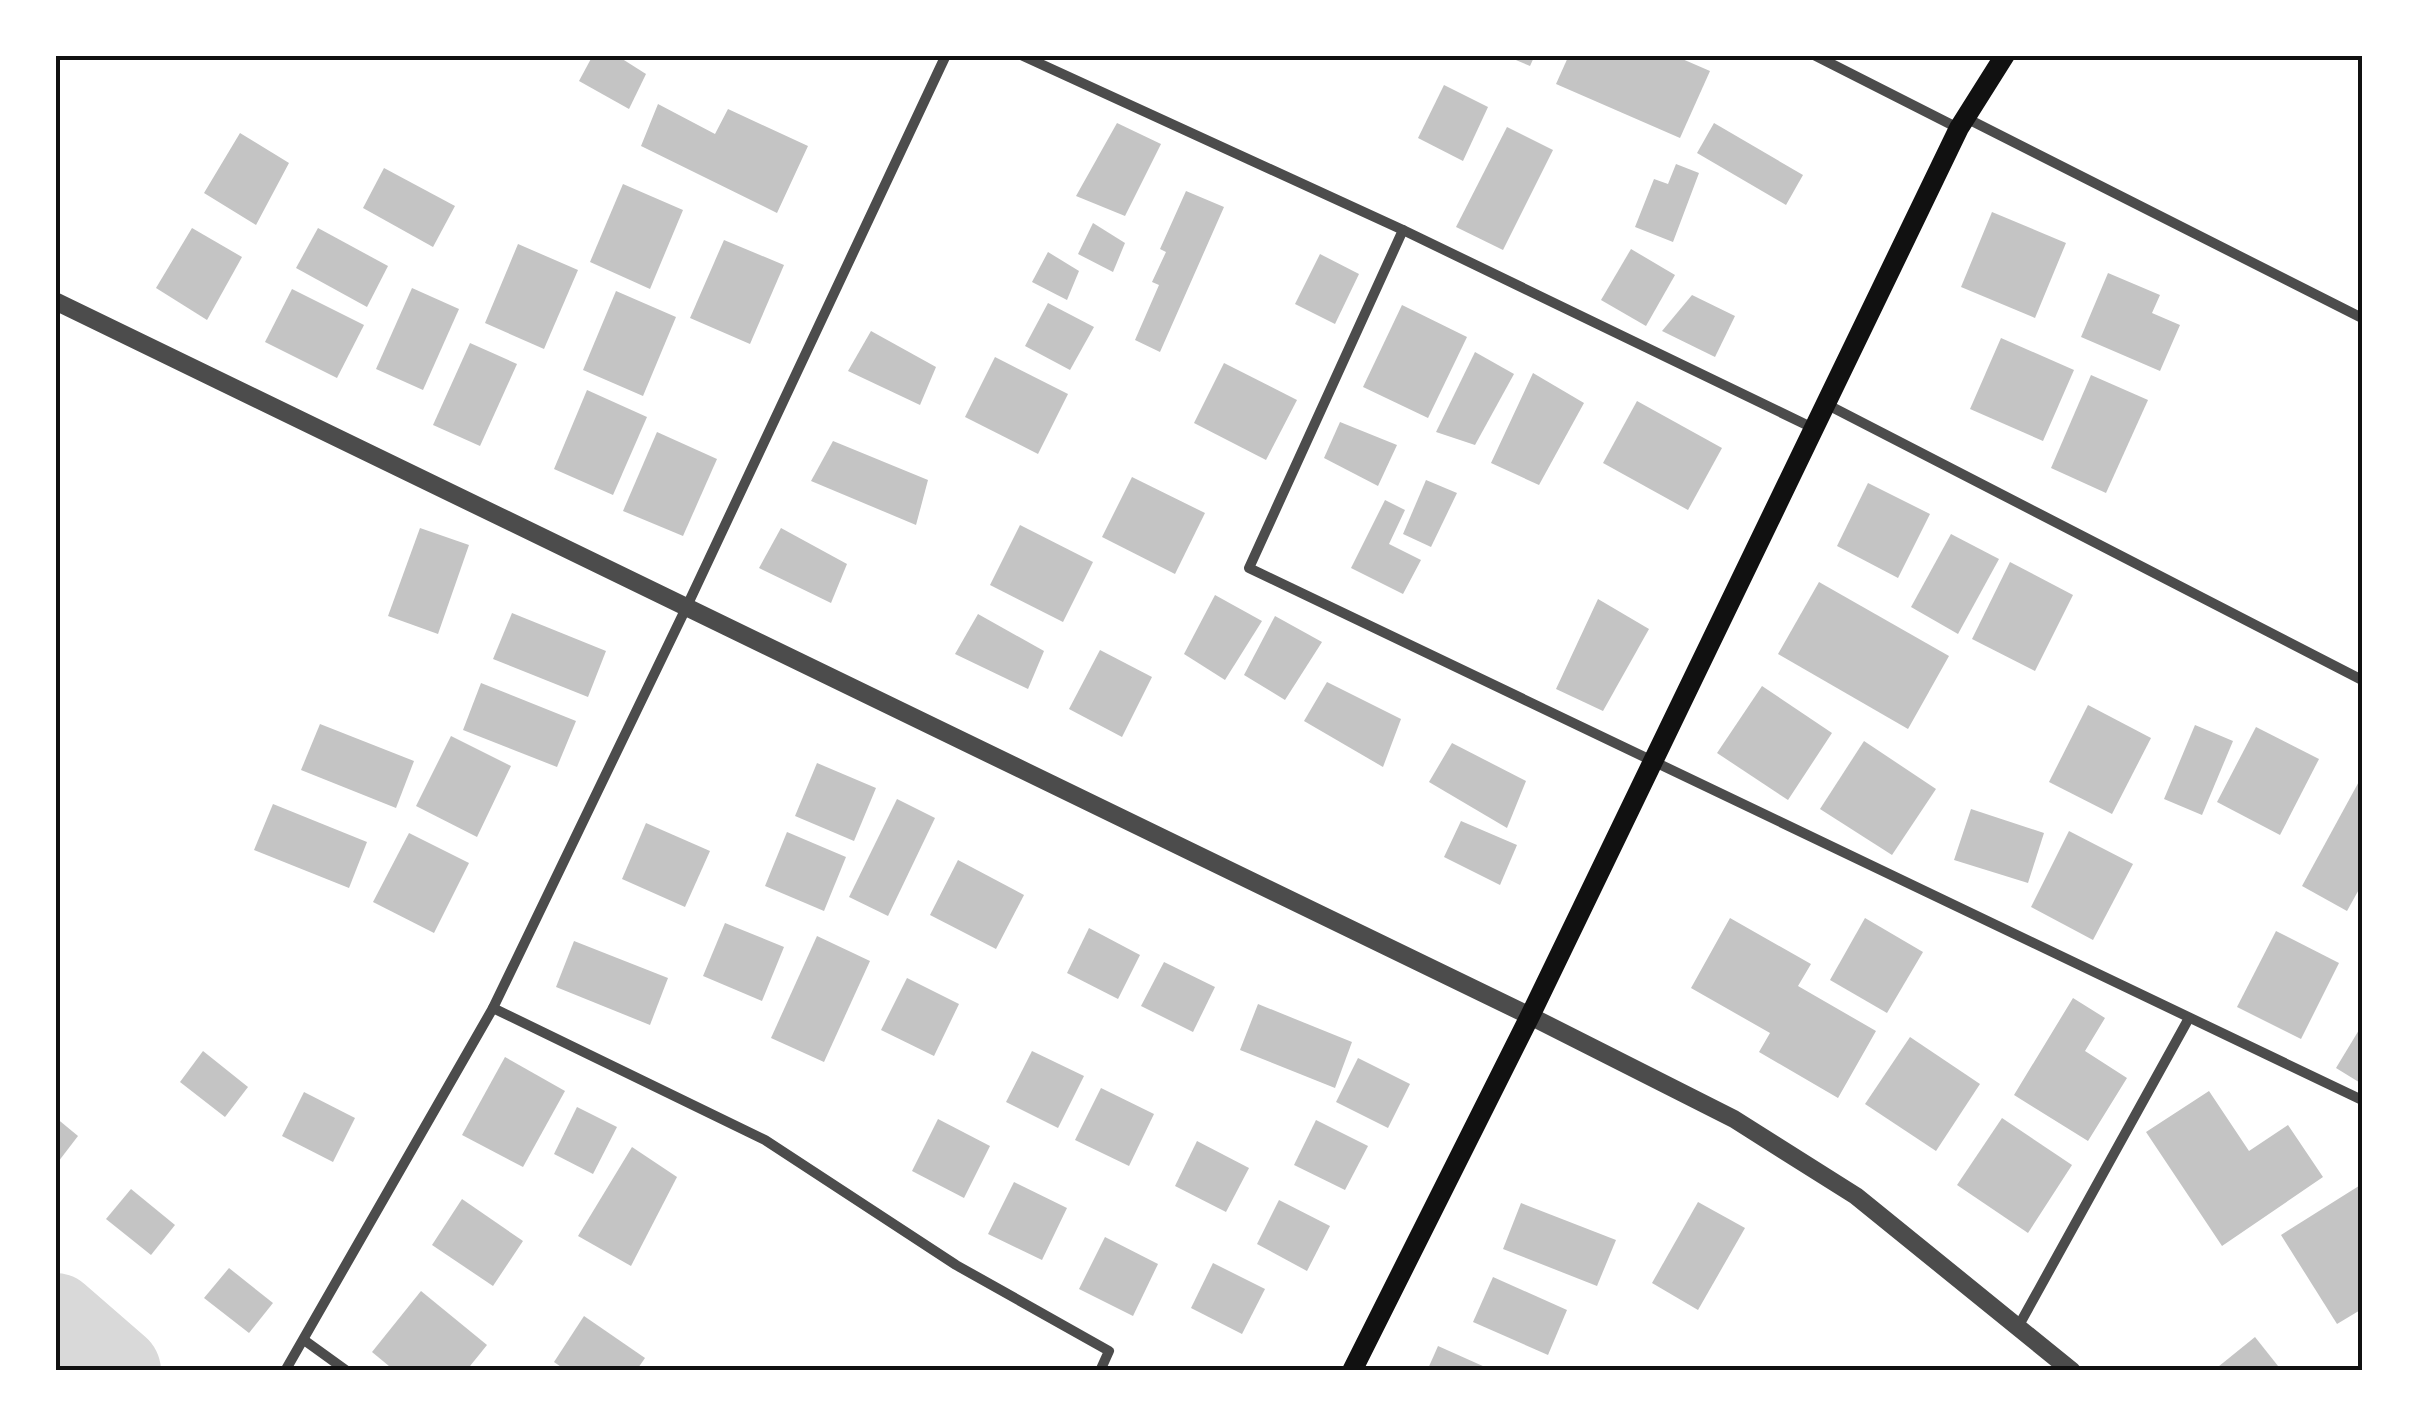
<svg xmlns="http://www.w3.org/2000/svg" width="2417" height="1426" font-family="'Space Grotesk',sans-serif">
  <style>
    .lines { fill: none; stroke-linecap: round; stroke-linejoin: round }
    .river { stroke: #d9d9d9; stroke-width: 90 }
    .building { fill: #c4c4c4 }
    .minor { stroke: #4c4c4c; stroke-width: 10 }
    .tertiary { stroke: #4c4c4c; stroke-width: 18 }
    .secondary { stroke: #111; stroke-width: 20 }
    .neatline { fill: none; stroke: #111; stroke-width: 4 }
  </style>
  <rect width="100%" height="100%" fill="#fff"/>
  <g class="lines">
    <polyline class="river" points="55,1318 116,1371"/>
  </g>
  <g class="building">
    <polygon points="593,55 616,55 646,74 629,109 579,81"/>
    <polygon points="1504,55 1535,55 1530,66"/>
    <polygon points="1569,55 1673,55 1710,71 1680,138 1556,84"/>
    <polygon points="1444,85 1488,107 1463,161 1418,138"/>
    <polygon points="658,104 715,134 728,109 808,146 777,213 641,146"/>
    <polygon points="1117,123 1161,144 1125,216 1076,196"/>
    <polygon points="1714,123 1803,175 1786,205 1697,153"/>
    <polygon points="1507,127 1553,150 1503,250 1456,227"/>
    <polygon points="240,133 289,163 256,225 204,193"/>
    <polygon points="1676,164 1699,173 1673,242 1635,227 1654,179 1668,184"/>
    <polygon points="384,168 455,206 433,247 363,208"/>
    <polygon points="623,184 683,210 650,289 590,262"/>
    <polygon points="1186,191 1224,207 1160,352 1135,340 1159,285 1152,282 1166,252 1160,249"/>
    <polygon points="1992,212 2066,243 2035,318 1961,287"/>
    <polygon points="1093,223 1125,243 1113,272 1078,254"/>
    <polygon points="192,228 242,257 207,320 156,288"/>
    <polygon points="318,228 388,266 367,307 296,268"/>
    <polygon points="724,240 784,265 750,344 690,318"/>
    <polygon points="518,244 578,270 544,349 485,323"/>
    <polygon points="1631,249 1675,275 1646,326 1601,300"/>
    <polygon points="1048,252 1079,271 1067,300 1032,282"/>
    <polygon points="1320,254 1359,274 1335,324 1295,304"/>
    <polygon points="2108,273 2160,295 2152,313 2180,325 2160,371 2081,337"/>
    <polygon points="412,288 459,309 423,390 376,369"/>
    <polygon points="292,289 364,325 337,378 265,342"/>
    <polygon points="616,291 676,317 643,396 583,370"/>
    <polygon points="1692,295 1735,316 1715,357 1662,331"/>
    <polygon points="1048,303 1094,327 1070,370 1025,346"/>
    <polygon points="1402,305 1467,337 1428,418 1363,387"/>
    <polygon points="871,331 936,367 920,405 848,371"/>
    <polygon points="2001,338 2074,370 2043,441 1970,409"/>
    <polygon points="470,343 517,364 480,446 433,425"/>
    <polygon points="1475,352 1514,374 1475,445 1436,432"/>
    <polygon points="995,357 1068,394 1038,454 965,417"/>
    <polygon points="1224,363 1297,400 1266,460 1194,423"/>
    <polygon points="1533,373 1584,403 1539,485 1491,463"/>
    <polygon points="2091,375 2148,400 2106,493 2051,468"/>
    <polygon points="587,390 647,417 613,495 554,469"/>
    <polygon points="1637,401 1722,448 1688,510 1603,463"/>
    <polygon points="1340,422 1397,445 1378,486 1324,458"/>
    <polygon points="657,432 717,459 683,536 623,511"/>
    <polygon points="833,441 928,480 916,525 811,481"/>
    <polygon points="1132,477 1205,513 1175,574 1102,537"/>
    <polygon points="1426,480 1457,493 1431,547 1403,534"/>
    <polygon points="1868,483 1930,514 1898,578 1837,546"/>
    <polygon points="1385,500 1405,510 1389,544 1421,560 1403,594 1351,568"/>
    <polygon points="1020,525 1093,562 1063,622 990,585"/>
    <polygon points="420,528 469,545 438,634 388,616"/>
    <polygon points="781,528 847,564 831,603 759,568"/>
    <polygon points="1951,534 1999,559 1958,634 1911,607"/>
    <polygon points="2010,562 2073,595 2035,671 1972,639"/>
    <polygon points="1819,582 1949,656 1908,729 1778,654"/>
    <polygon points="1215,595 1262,621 1225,680 1184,654"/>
    <polygon points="1598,599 1649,629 1603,711 1556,689"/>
    <polygon points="512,613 606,651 588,697 493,659"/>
    <polygon points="978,614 1044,651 1028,689 955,654"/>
    <polygon points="1275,616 1322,642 1285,700 1244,675"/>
    <polygon points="1100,650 1152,677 1122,737 1069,709"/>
    <polygon points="1327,682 1401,719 1383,767 1304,721"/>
    <polygon points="481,683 576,721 557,767 463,730"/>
    <polygon points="1762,686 1832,733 1788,800 1717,753"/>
    <polygon points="2088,705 2151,738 2112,814 2049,782"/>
    <polygon points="320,724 414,761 396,808 301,770"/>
    <polygon points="2195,725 2233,741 2202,815 2164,799"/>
    <polygon points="2256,727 2319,759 2280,835 2217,802"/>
    <polygon points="451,736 511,766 477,837 416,806"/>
    <polygon points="1864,741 1936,789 1892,855 1820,809"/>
    <polygon points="1452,743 1526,781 1507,828 1429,782"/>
    <polygon points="817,763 876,788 854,841 795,816"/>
    <polygon points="2362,776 2362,884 2347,911 2302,886"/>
    <polygon points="897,799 935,818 888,916 849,897"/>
    <polygon points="273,804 367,842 349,888 254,850"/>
    <polygon points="1971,809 2044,833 2028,883 1954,860"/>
    <polygon points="1461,821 1517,845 1500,885 1444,857"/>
    <polygon points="646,823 710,851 685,907 622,879"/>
    <polygon points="2069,831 2133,864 2093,940 2031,907"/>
    <polygon points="787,832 846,857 824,911 765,886"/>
    <polygon points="409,833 469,863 434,933 373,902"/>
    <polygon points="958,860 1024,895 996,949 930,915"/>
    <polygon points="1730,918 1811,964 1798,986 1876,1031 1838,1098 1759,1052 1770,1033 1691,988"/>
    <polygon points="1865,918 1923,952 1887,1013 1830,980"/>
    <polygon points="725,923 784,947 762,1001 703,976"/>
    <polygon points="1089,928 1140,955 1118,999 1067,973"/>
    <polygon points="2276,931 2339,963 2301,1039 2237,1007"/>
    <polygon points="817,936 870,961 824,1062 771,1038"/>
    <polygon points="574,941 668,978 650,1025 556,987"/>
    <polygon points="1164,962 1215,987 1193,1032 1141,1006"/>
    <polygon points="907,978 959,1004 934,1056 881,1030"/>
    <polygon points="2073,998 2105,1018 2085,1051 2127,1078 2088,1141 2014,1095"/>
    <polygon points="1258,1004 1352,1042 1335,1088 1240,1050"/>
    <polygon points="2362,1025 2362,1084 2336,1068"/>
    <polygon points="1910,1037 1980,1084 1936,1151 1865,1104"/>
    <polygon points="203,1051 248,1087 225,1117 180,1082"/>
    <polygon points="1032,1051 1084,1076 1058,1128 1006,1102"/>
    <polygon points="505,1057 565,1091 523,1167 462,1135"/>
    <polygon points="1358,1058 1410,1084 1388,1128 1336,1102"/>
    <polygon points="1101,1088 1154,1114 1129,1166 1075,1140"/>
    <polygon points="2209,1091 2249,1151 2288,1125 2323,1177 2222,1246 2146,1132"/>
    <polygon points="304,1092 355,1118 333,1162 282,1136"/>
    <polygon points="577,1107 617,1127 593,1174 554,1154"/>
    <polygon points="55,1117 78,1136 55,1166"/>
    <polygon points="2002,1118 2072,1165 2028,1233 1957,1185"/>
    <polygon points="938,1119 990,1146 964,1198 912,1171"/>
    <polygon points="1316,1120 1368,1146 1345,1190 1294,1165"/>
    <polygon points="1197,1141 1249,1168 1226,1212 1175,1186"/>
    <polygon points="632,1147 677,1177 631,1266 578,1236"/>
    <polygon points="1014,1182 1067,1208 1042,1260 988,1234"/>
    <polygon points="2362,1184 2362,1309 2337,1324 2281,1235"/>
    <polygon points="131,1189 175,1225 151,1255 106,1219"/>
    <polygon points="462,1199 523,1241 493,1286 432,1245"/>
    <polygon points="1279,1200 1330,1226 1307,1271 1257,1244"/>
    <polygon points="1698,1202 1745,1228 1698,1310 1652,1283"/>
    <polygon points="1521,1203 1616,1240 1597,1286 1503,1249"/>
    <polygon points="1105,1237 1158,1264 1133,1316 1079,1289"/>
    <polygon points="1213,1263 1265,1289 1242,1334 1191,1308"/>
    <polygon points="229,1268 273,1303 249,1333 204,1298"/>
    <polygon points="1493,1277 1567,1310 1548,1355 1473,1322"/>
    <polygon points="421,1291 487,1345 466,1371 395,1371 372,1352"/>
    <polygon points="584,1316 645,1358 636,1371 567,1371 554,1362"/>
    <polygon points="2255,1337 2282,1371 2213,1371"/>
    <polygon points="1438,1346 1494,1371 1427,1371"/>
  </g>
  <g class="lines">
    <g class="minor">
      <polyline points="1021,55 1403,230 1813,428"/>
      <polyline points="1814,55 1958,128"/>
      <polyline points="1966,118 2362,318"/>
      <polyline points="1403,230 1249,568 2362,1100"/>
      <polyline points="1826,404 2362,680"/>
      <polyline points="493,1008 765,1140 956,1265 1109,1351 1100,1371"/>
      <polyline points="2018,1327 2189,1018"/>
      <polyline points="304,1340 347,1371"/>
      <polyline points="285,1371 493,1008 687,606 946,55"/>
    </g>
    <polyline class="tertiary" points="55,301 1530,1016 1734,1119 1856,1196 2072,1371"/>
    <polyline class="secondary" points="1352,1371 1530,1016 1959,128 2005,55"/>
  </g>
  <rect width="2417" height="1426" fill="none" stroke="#ffffff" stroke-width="115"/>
  <rect x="58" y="58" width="2302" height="1310" class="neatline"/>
</svg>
